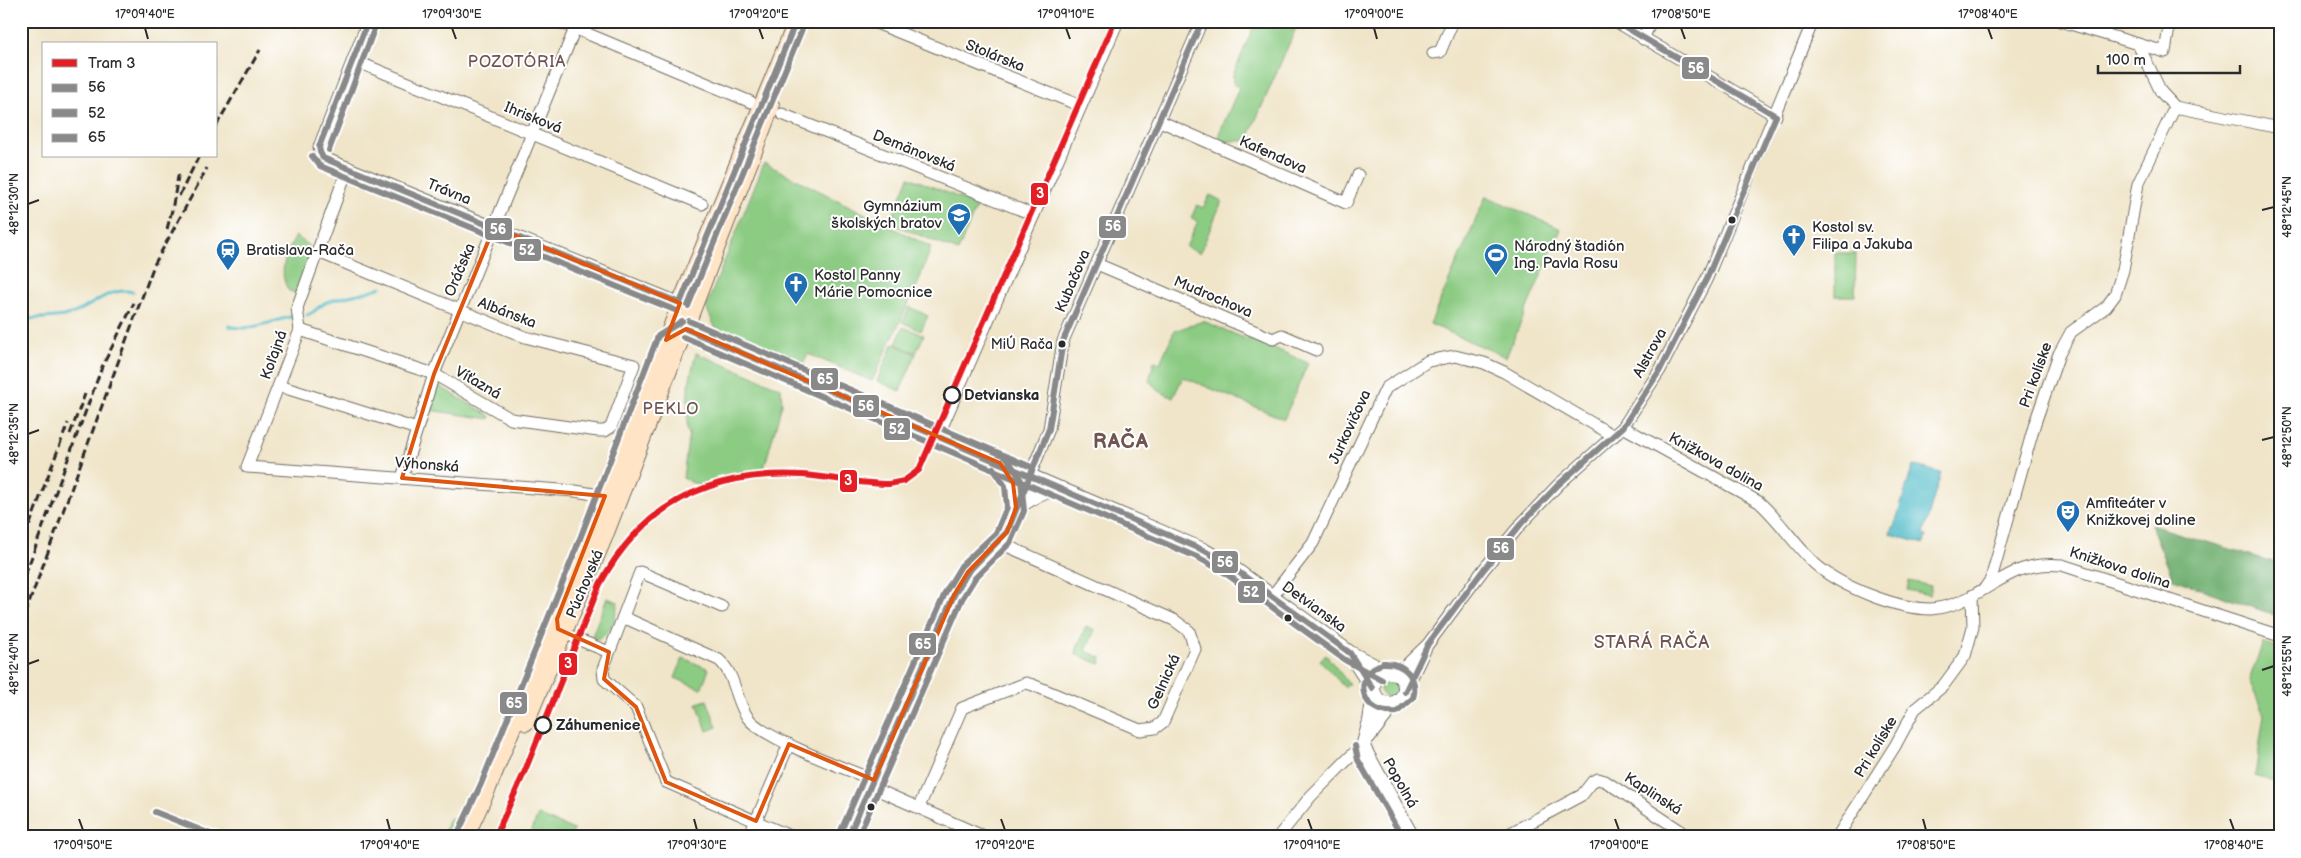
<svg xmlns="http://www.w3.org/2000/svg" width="2301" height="858" font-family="'Balsamiq Sans',sans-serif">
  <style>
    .green { fill: #8bcb82; stroke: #5b7b56 }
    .forest { fill: #70af70; stroke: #4e6d4e }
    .water { fill: #4dbac7; stroke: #3c7279 }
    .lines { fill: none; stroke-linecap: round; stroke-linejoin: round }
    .stream { stroke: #4dbac7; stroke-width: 3 }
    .minor-casing { stroke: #706c62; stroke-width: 13 }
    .tertiary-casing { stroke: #706c62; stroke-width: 16 }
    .secondary-casing { stroke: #706c62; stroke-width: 17 }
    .minor { stroke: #fff; stroke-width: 11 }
    .tertiary { stroke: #fff; stroke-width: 14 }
    .secondary { stroke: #ffe4c6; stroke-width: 15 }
    .rail { stroke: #2b2b2b; stroke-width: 3; stroke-dasharray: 8 4; stroke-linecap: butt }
    .bus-1-casing { stroke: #fff; stroke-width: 10 }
    .bus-2-casing { stroke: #fff; stroke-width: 10 }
    .bus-3-casing { stroke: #fff; stroke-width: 10 }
    .bus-1 { stroke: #898989; stroke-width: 6 }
    .bus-2 { stroke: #898989; stroke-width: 6 }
    .bus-3 { stroke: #898989; stroke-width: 6 }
    .tram-1-casing { stroke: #fff; stroke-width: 10 }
    .tram-1 { stroke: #e31e24; stroke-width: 6 }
    .marked { fill: none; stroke: #df570e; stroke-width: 4; stroke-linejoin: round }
    .ticks { fill: none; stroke: #2b2b2b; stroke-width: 2 }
    .bus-dot { fill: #2b2b2b; stroke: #fff; stroke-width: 2 }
    .stop-dot { fill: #fff; stroke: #2b2b2b; stroke-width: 2.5 }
    .labels { text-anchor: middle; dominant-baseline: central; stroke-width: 4; stroke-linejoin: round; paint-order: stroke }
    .bus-label { font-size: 14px; fill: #2b2b2b; stroke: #fff; text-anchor: end }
    .street-label { font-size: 15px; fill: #2b2b2b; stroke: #fff }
    .poi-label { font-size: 15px; fill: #2b2b2b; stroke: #fff; text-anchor: start }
    .stop-label { font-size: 15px; font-weight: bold; fill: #2b2b2b; stroke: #fff; text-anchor: start }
    .neighbourhood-label { font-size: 16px; letter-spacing: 1px; fill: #705552; stroke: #fff }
    .quarter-label { font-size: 18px; letter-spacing: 1px; fill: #705552; stroke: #fff }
    .district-label { font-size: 20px; font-weight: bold; letter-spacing: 1px; fill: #705552; stroke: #fff }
    .line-badge { stroke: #fff; stroke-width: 2 }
    .badge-label { font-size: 14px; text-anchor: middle; font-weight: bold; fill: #fff }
    .neatline { fill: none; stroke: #2b2b2b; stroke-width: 2 }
    .ticks-label { font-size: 12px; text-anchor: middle; fill: #2b2b2b }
  </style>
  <rect width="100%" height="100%" fill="#fff"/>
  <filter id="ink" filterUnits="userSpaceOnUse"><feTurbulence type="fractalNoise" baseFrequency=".02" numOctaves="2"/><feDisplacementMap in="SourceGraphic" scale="10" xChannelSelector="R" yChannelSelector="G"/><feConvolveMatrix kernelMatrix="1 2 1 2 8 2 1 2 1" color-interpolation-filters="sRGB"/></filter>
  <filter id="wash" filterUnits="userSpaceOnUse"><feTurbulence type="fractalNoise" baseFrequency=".0096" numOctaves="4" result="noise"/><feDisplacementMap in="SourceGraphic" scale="20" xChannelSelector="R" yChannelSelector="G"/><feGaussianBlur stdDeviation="1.12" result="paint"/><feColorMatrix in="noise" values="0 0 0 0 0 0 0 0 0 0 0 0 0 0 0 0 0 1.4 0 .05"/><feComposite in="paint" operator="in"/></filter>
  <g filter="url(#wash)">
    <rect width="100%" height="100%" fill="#f0e5c9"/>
    <g class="green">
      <polygon points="1256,21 1299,21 1248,138 1243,141 1219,141 1218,136 1239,88 1233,83 1233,75"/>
      <polygon points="764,163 931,247 919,281 872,381 808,354 803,364 715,327 706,307"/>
      <polygon points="909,177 977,205 958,251 890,223"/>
      <polygon points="1210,195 1222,201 1200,253 1186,247 1198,221 1191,218 1197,205 1203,208"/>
      <polygon points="1486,196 1561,229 1506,357 1430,324"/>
      <path d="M296 236 310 247 311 253 297 293 289 291C277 273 286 253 296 236Z"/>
      <polygon points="1835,253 1856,253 1855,296 1835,296"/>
      <polygon points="910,307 928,316 921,331 902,322"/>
      <polygon points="1203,321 1249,340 1252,335 1266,340 1274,348 1308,363 1284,419 1183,377 1173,398 1159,391 1149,381 1154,361 1160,363 1174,331"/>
      <polygon points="903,327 924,335 916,353 896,344"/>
      <polygon points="893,344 916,354 900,391 877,381"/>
      <polygon points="696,353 781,388 782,404 763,472 723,478 699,486 683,478 689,433 687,428 688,387"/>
      <polygon points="437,385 491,416 490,419 429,410"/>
      <polygon points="1909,581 1931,586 1929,595 1907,590"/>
      <path d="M607 598 618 602C615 617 614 632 598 639L592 636Z"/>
      <polygon points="1086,626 1095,630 1086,651 1102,658 1100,664 1075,654"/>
      <polygon points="2263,643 2280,648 2280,784 2255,776 2264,715 2249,680"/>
      <polygon points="1326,655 1349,684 1345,688 1320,660"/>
      <polygon points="683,658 709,669 701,689 675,678"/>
      <circle cx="1389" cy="688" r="9"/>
      <polygon points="707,700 717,727 707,731 697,703"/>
      <polygon points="538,815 574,830 571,837 529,837"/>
      <polygon points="451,818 462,823 453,837 442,837 449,819"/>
    </g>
    <polygon class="forest" points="2151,525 2280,564 2280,617 2173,579"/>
    <polygon class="water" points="1913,465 1941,473 1923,535 1926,536 1924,544 1890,534 1892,527 1894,527"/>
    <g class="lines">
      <g class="stream">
        <path d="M307 315C315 313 319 305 327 302 345 295 363 295 381 287"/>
        <path d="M21 320C36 317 54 319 68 315 91 309 107 286 133 292"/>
        <path d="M229 326C251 333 273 319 296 316"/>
      </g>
    </g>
  </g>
  <g filter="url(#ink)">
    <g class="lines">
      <g class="minor-casing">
        <g id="minor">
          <polyline points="368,21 319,147 322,157 680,303"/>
          <polyline points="557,21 751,102"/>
          <polyline points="871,21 1081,106"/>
          <polyline points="1615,21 1776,116"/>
          <polyline points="2060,21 2138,44 2161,92 2175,107 2280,128"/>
          <polyline points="1643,39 1651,21"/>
          <polyline points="2138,44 2165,52 2170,21"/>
          <polyline points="1433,53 1440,52 1453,21"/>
          <polyline points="353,60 702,204"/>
          <polyline points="782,114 1034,215"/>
          <polyline points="1160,121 1346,203 1358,175"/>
          <polyline points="348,167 297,308 300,330 247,467 575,491 606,496 612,495"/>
          <polyline points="1097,264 1273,339 1282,335 1316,350"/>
          <polyline points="300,330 434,374 511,419 598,431 605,431 611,427 634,365 525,337 318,252"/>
          <polyline points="279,386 417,429"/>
          <path d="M1623 427 1759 502C1780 521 1795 545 1815 564 1841 587 1897 609 1931 609 1944 608 1956 604 1968 598 2003 580 2019 561 2062 565L2280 636"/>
          <polyline points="938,436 1118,21"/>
          <polyline points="402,478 434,374 578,21"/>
          <polyline points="1985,588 1991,579 2035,423 2059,354 2071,332 2106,307 2115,295 2123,270 2138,184 2175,107"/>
          <polyline points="1272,596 1313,543 1386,388 1428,361 1455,356 1484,363 1504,372 1614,436"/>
          <polyline points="722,607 640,572 603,669 604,679 636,707 666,782 792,837"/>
          <path d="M623 617 719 660C736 675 735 700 748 718 764 739 846 769 874 780"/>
          <polyline points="558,629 577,639 609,652"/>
          <polyline points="1397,674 1428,644 1484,569 1521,524 1558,485 1623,427 1660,370 1707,278 1813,21"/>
          <polyline points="1405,692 1426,648"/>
          <polyline points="871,787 985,837"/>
          <polyline points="919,807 962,708 1026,683 1033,685 1140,730 1155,728 1163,722 1195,649 1189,631 1174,620 998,542"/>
          <polyline points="749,837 789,744"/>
          <polyline points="848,837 954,595 968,572 1007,532 1049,429 1063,341 1202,21"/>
          <polyline points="1278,837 1311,796 1363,744"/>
          <polyline points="1503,837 1582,795 1593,781 1598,779 1605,781 1690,837"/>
          <polyline points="1837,837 1895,746 1915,709 1943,686 1965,656 1973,627 1972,596"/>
        </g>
      </g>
      <g class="tertiary-casing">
        <g id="tertiary">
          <polyline points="686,329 1203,550 1226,563 1350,653 1386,672"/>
          <polyline points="1000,463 1013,483 1016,508 1040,493 1061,489"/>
          <polyline points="1350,654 1372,688"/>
          <circle cx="1389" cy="688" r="16"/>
          <polyline points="1374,695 1370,721 1363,747 1412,837"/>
          <polyline points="1368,737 1394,704"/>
        </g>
      </g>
      <g class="secondary-casing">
        <g id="secondary">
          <polyline points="526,723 604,539 772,106"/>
          <polyline points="466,837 489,787 582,557 680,303 796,21"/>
        </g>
      </g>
      <use href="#minor" class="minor"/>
      <use href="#tertiary" class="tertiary"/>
      <use href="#secondary" class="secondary"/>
      <g class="rail">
        <polyline points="216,126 260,50"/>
        <polyline points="179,196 199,156"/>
        <polyline points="167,229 172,210 179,171"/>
        <polyline points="70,434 85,394"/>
        <polyline points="21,548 68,423"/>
        <polyline points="21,586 102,367 134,303"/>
        <polyline points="21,625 154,265 207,168"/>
      </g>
      <g class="bus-1-casing">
        <g id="bus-1">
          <polyline points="1615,21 1776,116"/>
          <polyline points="320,152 323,158 680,303"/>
          <polyline points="320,152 319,147 368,21"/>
          <polyline points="680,303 796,21"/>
          <polyline points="686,329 1203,550 1226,563 1350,653 1372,688"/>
          <polyline points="1405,692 1428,644 1484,569 1521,524 1558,485 1623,427 1660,370 1707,278 1776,116"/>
          <polyline points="155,812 218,837"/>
          <polyline points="848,837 954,595 968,572 1007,532 1049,429 1063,341 1202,21"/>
        </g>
      </g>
      <g class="bus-2-casing">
        <g id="bus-2">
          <polyline points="329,150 376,24"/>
          <polyline points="312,156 320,166 677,311"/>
          <polyline points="688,306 804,24"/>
          <polyline points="683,337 1199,558 1221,570 1345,660 1382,680"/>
          <path d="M1379 665C1352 677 1361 716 1397 712L1413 698C1419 678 1404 662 1383 663"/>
          <polyline points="1355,746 1358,760 1402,837"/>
          <polyline points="858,837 962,599 975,578 1010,543 1024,511 1021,480 1007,458"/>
        </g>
      </g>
      <g class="bus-3-casing">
        <g id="bus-3">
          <polyline points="689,321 1029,466"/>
          <polyline points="458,833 481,784 574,554 658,336 682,321"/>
          <polyline points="840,833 946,591 961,566 996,533 1007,507 1005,486 993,468"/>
        </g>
      </g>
      <use href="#bus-1" class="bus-1"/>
      <use href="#bus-2" class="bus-2"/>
      <use href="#bus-3" class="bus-3"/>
      <g class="tram-1-casing">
        <path id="tram-1" d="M495 837 524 773 600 584C643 503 712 470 802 475 831 477 860 484 889 484L904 481 919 470 1115 21"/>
      </g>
      <use href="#tram-1" class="tram-1"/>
    </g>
  </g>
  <path class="marked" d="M494 227 680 303 666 340 686 329 1000 463 1013 483 1016 508 1007 532 968 572 954 595 874 780 789 744 756 821 666 782 636 707 604 679 609 652 558 629 557 619 605 496 402 478 434 374Z"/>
  <path class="ticks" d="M145 28 148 39M452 28 456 39M759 28 763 39M1066 28 1070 39M1374 28 1377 39M1681 28 1685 39M1988 28 1992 39M28 204 39 200M2262 210 2274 207M28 434 39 430M2262 440 2274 437M28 664 39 660M2262 670 2274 666M79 819 83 830M387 819 390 830M694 819 697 830M1001 819 1005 830M1308 819 1312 830M1615 819 1619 830M1923 819 1926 830M2230 819 2234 830"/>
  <defs>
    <g id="university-pin" transform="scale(1.25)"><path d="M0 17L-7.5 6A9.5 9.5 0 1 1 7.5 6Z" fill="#1f6fb2" stroke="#fff"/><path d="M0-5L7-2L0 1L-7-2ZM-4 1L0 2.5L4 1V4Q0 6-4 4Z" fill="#fff"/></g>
    <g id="church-pin" transform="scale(1.25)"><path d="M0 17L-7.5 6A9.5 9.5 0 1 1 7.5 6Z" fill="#1f6fb2" stroke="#fff"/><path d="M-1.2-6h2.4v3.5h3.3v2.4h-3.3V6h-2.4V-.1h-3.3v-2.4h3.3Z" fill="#fff"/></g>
    <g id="station-pin" transform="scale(1.25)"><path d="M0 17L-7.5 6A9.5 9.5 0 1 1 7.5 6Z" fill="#1f6fb2" stroke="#fff"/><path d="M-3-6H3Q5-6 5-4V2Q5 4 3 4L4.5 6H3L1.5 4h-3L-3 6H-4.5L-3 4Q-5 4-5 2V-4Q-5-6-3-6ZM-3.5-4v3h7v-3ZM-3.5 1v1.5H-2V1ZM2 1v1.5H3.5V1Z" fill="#fff"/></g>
    <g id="stadium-pin" transform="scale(1.25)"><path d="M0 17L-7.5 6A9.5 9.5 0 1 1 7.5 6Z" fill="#1f6fb2" stroke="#fff"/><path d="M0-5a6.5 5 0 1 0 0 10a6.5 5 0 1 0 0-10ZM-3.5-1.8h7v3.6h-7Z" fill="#fff"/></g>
    <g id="theatre-pin" transform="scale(1.25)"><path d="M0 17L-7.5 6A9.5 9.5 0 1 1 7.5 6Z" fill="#1f6fb2" stroke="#fff"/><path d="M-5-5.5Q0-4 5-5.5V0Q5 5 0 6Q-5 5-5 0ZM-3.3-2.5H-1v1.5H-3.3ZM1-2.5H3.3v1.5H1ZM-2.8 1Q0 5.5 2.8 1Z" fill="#fff"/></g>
  </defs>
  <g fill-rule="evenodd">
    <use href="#university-pin" x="959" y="215"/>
    <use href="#church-pin" x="1794" y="236"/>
    <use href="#station-pin" x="228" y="250"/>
    <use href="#stadium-pin" x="1496" y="255"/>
    <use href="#church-pin" x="796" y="284"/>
    <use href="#theatre-pin" x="2068" y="512"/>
  </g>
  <g class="bus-dot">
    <circle cx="1732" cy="220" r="4.5"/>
    <circle cx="1062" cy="344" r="4.5"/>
    <circle cx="1288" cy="618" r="4.5"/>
    <circle cx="871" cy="807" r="4.5"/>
  </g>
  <g class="stop-dot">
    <circle cx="952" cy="395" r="8"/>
    <circle cx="543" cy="725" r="8"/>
  </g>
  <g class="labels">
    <g class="bus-label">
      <text x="1053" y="344">MiÚ Rača</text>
    </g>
    <g class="street-label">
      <text transform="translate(995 56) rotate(22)">Stolárska</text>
      <text transform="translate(533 118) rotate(22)">Ihrisková</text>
      <text transform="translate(914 151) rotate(22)">Demänovská</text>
      <text transform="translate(1273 155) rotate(24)">Kafendova</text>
      <text transform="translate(449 192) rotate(22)">Trávna</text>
      <text transform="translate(460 270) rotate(-67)">Oráčska</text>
      <text transform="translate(1073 281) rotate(-67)">Kubačova</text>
      <text transform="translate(1213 297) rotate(23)">Mudrochova</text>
      <text transform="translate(507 313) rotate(21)">Albánska</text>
      <text transform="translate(1650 353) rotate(-61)">Alstrova</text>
      <text transform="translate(274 355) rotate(-70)">Koľajná</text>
      <text transform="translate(2036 375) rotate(-70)">Pri kolíske</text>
      <text transform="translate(478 383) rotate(30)">Víťazná</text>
      <text transform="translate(1350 427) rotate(-65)">Jurkovičova</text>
      <text transform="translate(1716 462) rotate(29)">Knižkova dolina</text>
      <text transform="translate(427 465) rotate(4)">Výhonská</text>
      <text transform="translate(2120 568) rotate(18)">Knižkova dolina</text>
      <text transform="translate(585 584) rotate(-67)">Púchovská</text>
      <text transform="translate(1314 607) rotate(36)">Detvianska</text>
      <text transform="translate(1164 682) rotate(-66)">Gelnická</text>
      <text transform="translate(1876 747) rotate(-59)">Pri kolíske</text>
      <text transform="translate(1400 783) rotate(60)">Popolná</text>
      <text transform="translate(1653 794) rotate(33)">Kaplinská</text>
    </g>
    <g class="poi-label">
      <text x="942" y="206" text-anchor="end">Gymnázium<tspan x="942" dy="17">školských bratov</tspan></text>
      <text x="1812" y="227">Kostol sv.<tspan x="1812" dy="17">Filipa a Jakuba</tspan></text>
      <text x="1514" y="246">Národný štadión<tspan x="1514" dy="17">Ing. Pavla Rosu</tspan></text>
      <text x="246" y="250">Bratislava-Rača</text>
      <text x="814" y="275">Kostol Panny<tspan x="814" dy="17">Márie Pomocnice</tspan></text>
      <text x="2086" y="503">Amfiteáter v<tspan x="2086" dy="17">Knižkovej doline</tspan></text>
    </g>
    <g class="stop-label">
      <text x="964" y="395">Detvianska</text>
      <text x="556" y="725">Záhumenice</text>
    </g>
    <g class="neighbourhood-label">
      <text x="517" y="62">POZOTÓRIA</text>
      <text x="671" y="409">PEKLO</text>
    </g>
    <g class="quarter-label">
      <text x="1652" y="642">STARÁ RAČA</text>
    </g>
    <g class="district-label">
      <text x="1121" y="442">RAČA</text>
    </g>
  </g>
  <g class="line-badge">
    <rect x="1681" y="56" width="29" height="24" rx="5" fill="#898989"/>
    <rect x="1030" y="182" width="19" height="24" rx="5" fill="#e31e24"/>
    <rect x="1098" y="215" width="29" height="24" rx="5" fill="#898989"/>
    <rect x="484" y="217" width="29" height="24" rx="5" fill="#898989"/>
    <rect x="513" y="238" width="29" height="24" rx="5" fill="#898989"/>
    <rect x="810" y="367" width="29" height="24" rx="5" fill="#898989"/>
    <rect x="852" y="394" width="28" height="24" rx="5" fill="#898989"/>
    <rect x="883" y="417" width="28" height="24" rx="5" fill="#898989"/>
    <rect x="839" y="469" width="19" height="24" rx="5" fill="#e31e24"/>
    <rect x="1486" y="537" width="29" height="24" rx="5" fill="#898989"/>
    <rect x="1211" y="550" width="28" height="24" rx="5" fill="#898989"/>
    <rect x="1237" y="580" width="29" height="24" rx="5" fill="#898989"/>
    <rect x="908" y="632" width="29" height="24" rx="5" fill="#898989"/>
    <rect x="558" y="652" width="20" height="24" rx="5" fill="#e31e24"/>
    <rect x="499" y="691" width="29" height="24" rx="5" fill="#898989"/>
  </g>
  <g class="badge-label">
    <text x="1696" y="73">56</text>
    <text x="1040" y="198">3</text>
    <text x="1113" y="231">56</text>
    <text x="498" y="234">56</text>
    <text x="527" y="255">52</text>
    <text x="825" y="384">65</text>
    <text x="866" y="411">56</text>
    <text x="897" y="434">52</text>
    <text x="848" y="485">3</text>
    <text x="1501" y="553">56</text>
    <text x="1225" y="567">56</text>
    <text x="1251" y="597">52</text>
    <text x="923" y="649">65</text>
    <text x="568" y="668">3</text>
    <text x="514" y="708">65</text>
  </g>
  <rect width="2301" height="858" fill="none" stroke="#fff" stroke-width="55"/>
  <rect x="42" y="42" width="175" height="115" fill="#ffffff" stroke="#aaaaaa"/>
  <rect x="52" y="59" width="25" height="8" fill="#e31e24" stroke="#aaaaaa"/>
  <text x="88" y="68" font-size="15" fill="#2b2b2b">Tram 3</text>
  <rect x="52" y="84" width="25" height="8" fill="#898989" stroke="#aaaaaa"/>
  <text x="88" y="92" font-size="15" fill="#2b2b2b">56</text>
  <rect x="52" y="109" width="25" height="8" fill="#898989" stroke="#aaaaaa"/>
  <text x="88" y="118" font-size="15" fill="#2b2b2b">52</text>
  <rect x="52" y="134" width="25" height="8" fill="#898989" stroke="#aaaaaa"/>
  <text x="88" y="142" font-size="15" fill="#2b2b2b">65</text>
  <path d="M2098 65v8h142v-8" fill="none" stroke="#2b2b2b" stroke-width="2.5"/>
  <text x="2106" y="65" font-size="15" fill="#2b2b2b" stroke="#ffffff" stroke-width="4" paint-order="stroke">100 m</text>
  <rect x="28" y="28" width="2246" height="802" class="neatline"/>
  <g class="ticks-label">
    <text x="145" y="18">17°09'40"E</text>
    <text x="452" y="18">17°09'30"E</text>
    <text x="759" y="18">17°09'20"E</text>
    <text x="1066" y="18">17°09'10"E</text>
    <text x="1374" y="18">17°09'00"E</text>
    <text x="1681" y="18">17°08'50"E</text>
    <text x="1988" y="18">17°08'40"E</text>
    <text transform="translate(14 204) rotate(-90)" y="4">48°12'30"N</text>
    <text transform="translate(2287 207) rotate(-90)" y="4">48°12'45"N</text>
    <text transform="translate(14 434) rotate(-90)" y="4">48°12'35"N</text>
    <text transform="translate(2287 437) rotate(-90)" y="4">48°12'50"N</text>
    <text transform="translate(14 664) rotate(-90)" y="4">48°12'40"N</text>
    <text transform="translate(2287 666) rotate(-90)" y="4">48°12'55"N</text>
    <text x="83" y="849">17°09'50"E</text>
    <text x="390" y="849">17°09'40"E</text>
    <text x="697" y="849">17°09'30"E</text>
    <text x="1005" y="849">17°09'20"E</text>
    <text x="1312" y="849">17°09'10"E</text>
    <text x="1619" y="849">17°09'00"E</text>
    <text x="1926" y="849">17°08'50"E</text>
    <text x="2234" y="849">17°08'40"E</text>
  </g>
</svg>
